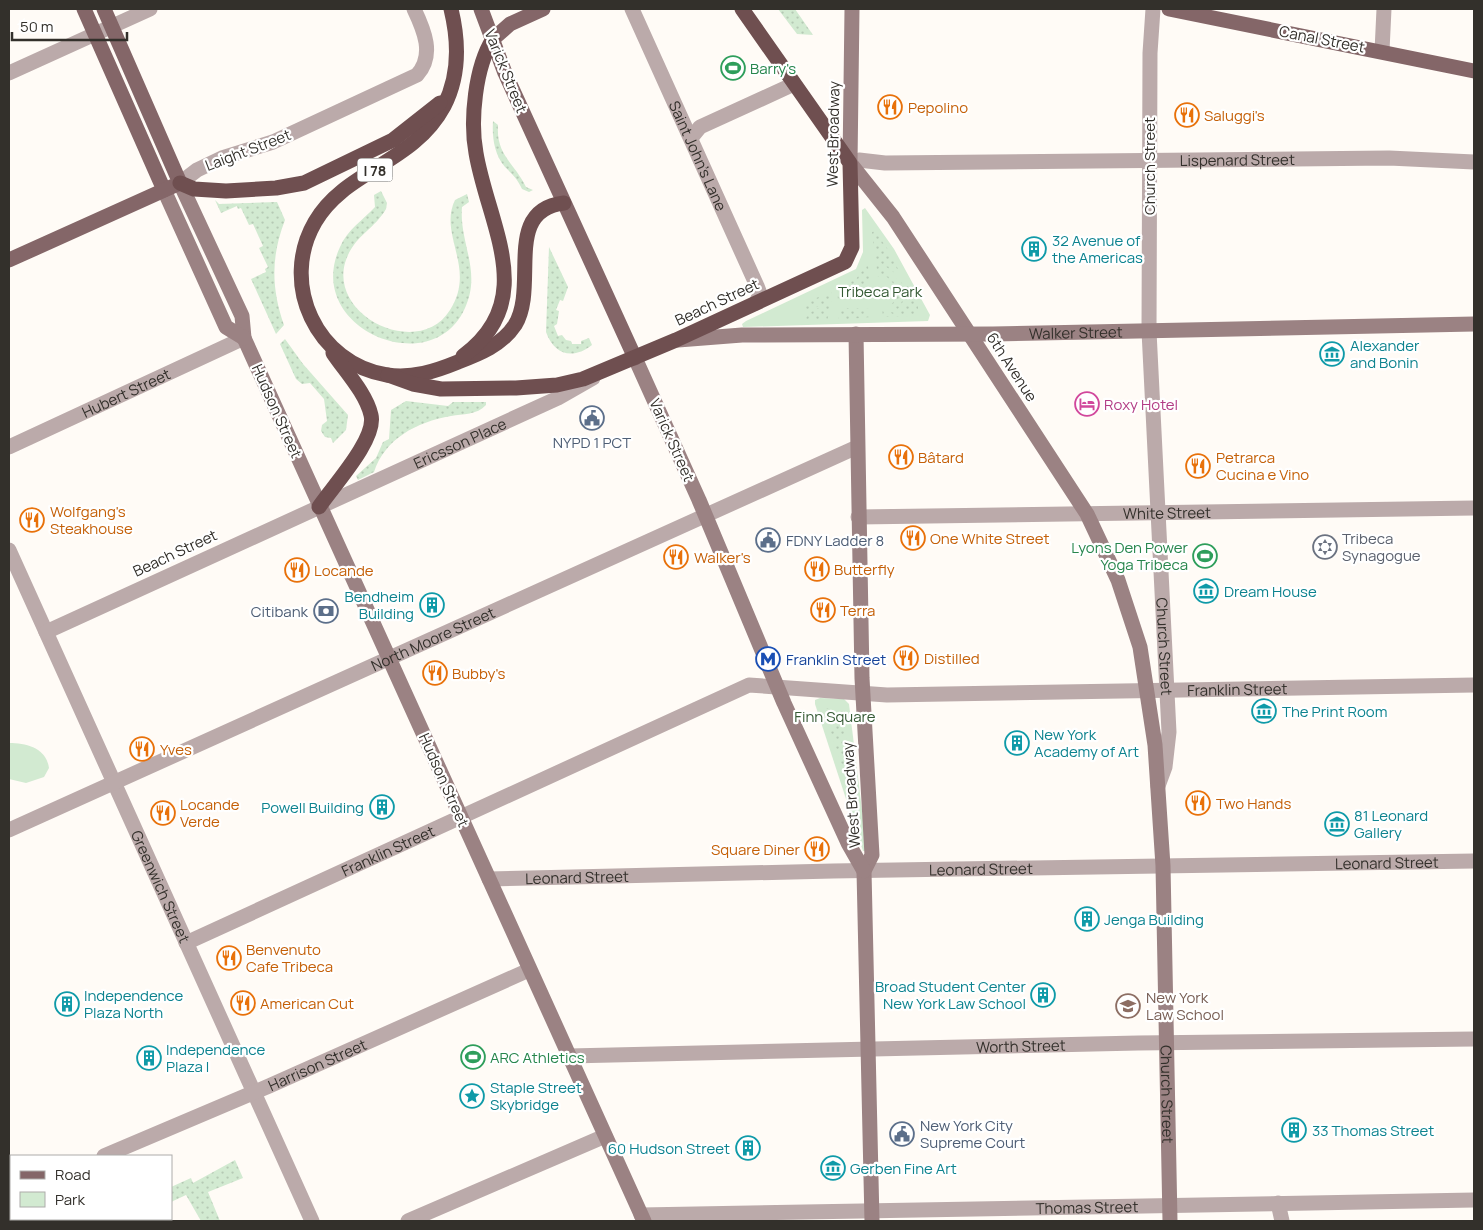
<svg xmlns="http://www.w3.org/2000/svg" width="1483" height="1230" font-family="Manrope,sans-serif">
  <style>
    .green { fill: #d2ead1 }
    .garden { fill: url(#garden-dots) }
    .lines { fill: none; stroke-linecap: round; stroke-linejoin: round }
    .street-tunnel { stroke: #d6d2cd; stroke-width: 15; stroke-dasharray: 15 8; stroke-linecap: butt }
    .street { stroke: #baa; stroke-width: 15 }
    .secondary { stroke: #9b8283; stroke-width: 15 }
    .primary { stroke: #846668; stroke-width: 15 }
    .highway { stroke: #6f4f50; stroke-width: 15 }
    .labels { text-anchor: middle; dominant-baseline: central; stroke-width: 4.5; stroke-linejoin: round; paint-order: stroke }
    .shield { fill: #fff; stroke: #706e6b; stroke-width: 1 }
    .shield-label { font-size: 14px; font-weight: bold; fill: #33302b }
    .street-label { font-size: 15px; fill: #33302b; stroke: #fff }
    .leisure-label { font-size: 15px; fill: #27864d; stroke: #fff; text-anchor: start }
    .food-label { font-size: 15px; fill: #c56008; stroke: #fff; text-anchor: start }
    .culture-label { font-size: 15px; fill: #0d838f; stroke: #fff; text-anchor: start }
    .park-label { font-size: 15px; fill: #345933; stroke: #fff }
    .hotel-label { font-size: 15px; fill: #b23c85; stroke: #fff; text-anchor: start }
    .service-label { font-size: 15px; fill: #4e5e75; stroke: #fff; text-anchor: start }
    .worship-label { font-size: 15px; fill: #5b616d; stroke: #fff; text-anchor: start }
    .transit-label { font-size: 15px; fill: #164399; stroke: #fff; text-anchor: start }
    .education-label { font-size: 15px; fill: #785e54; stroke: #fff; text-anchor: start }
  </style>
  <defs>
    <pattern id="garden-dots" width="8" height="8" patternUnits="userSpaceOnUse" patternTransform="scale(1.25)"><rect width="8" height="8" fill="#d2ead1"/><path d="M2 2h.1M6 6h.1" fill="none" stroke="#b5c9b4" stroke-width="1.8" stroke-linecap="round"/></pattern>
  </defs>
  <rect width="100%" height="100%" fill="#fffbf6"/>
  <g class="green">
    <polygon points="865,208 894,249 930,315 928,321 743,327 742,324 746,321 856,269 863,252 862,210"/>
    <polygon points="820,698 844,699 849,704 867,851 863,851 815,704 815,700"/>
    <path d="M9 743C27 743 46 748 49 768L44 777 26 783 9 779Z"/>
  </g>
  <g class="garden">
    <polygon points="778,9 795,9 813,35 797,34"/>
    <path d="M493 121 498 125C496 156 514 162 526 187L533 190 529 192 522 189C517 178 513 175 505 167 494 154 492 137 493 121Z"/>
    <path d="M381 191 387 203 386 209C374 230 353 236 345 263 330 318 420 359 450 310 477 268 438 235 455 200L467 194 469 202 462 207C459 243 482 271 465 308 432 383 302 328 340 247 347 230 363 220 375 207L374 195Z"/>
    <path d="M215 200 219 204 277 202 285 220C271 256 271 288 284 325L276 334 251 279 266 272 265 269 268 267 259 248 263 246 253 224 249 225 241 208 238 209 237 206 221 213Z"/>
    <polygon points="875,231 891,254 902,278 875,259 872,232"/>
    <path d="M549 247 568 287 563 301 560 300 556 310 559 311 557 324 554 326 558 336 562 335 566 340 571 341 572 344H581V341L589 338 592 345C573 360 554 355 546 332Z"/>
    <polygon points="876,263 902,283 904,300 898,309 890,306 897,298 896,286 887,277 878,277"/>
    <polygon points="866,266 868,266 870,280 838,300 837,288 856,279"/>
    <polygon points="907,284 918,304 918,312 910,316 883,317 882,308 894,313 903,309 907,301"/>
    <polygon points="831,291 832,301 809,310 805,309 802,305"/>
    <path d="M832 305 827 320 805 321C807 311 823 305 832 305Z"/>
    <polygon points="848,308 871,309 871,317 838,320 841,311"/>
    <polygon points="285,339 303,364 348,415 346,430 333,443 331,438 325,437 321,431 322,425 327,421 324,399 310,383 302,384 296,379 280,344"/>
    <path d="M406 401 448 406 453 402H486V405C477 415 463 414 451 416 416 422 385 439 374 472L358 480 356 476 376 458 383 442 389 439 391 410Z"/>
    <polygon points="825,708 843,711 853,799 823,709"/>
    <polygon points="235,1160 243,1178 208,1192 220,1221 201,1221 186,1195 171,1202 171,1187 191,1178 193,1183"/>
  </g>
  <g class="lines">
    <polyline class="street-tunnel" points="9,1197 11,1196"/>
    <g class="street">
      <path id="s1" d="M632 9 757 286 760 294 756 303"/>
      <path id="s2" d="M1153 9 1150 53 1149 331 1169 732 1165 767 1158 786"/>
      <polyline points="1382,51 1384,9"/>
      <polyline points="9,73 150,9"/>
      <polyline points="691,138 700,127 794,84"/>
      <path id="s3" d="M850 163 859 160 885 163 1389 158 1474 162"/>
      <path d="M180 183 197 170 222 158 273 142 417 75C435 55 424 30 414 9"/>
      <path id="s4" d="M9 447 244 338"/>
      <path id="s5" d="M858 517 1474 508"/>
      <path id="s6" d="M9 550 312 1221"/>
      <path id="s7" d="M46 632 558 398 593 378"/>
      <path id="s8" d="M9 830 857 447"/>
      <path id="s9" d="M489 879 833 871 1474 861"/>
      <path id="s10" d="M186 943 749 685 887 695 1474 685"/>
      <path id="s11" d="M569 1056 1138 1043 1474 1039"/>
      <path id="s12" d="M104 1156 269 1086 529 970"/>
      <polyline points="1278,1203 1282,1221"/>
      <path id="s13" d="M641 1215 1474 1200"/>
      <polyline points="408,1221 605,1136"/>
    </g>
    <g class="secondary">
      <path id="s14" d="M852 9 850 163 893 217 1087 514 1118 580 1140 647 1155 745 1163 866 1170 1221"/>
      <polyline points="180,183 242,316 244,338 644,1221"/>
      <polyline points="164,190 226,327 244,338"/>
      <polyline points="856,334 862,678 872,855 864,871 872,1221"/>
      <path id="s15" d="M678 340 742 335 993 334 1474 324"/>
      <polyline points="635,358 699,500 784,703 848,843 864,871"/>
    </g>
    <g class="primary">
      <polyline points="84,9 164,190"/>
      <polyline points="481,9 505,73 635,358"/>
      <polyline points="1169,9 1474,71"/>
      <polyline points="493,39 510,24 543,9"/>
      <polyline points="9,260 180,183 104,9"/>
    </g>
    <g class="highway">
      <path d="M451 9C459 42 460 75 444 106 413 164 345 170 315 222 279 284 317 364 387 375 412 379 436 371 458 362 479 354 502 345 515 325 539 286 502 210 564 203"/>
      <polyline points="180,183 194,189 226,191 276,188 304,183 393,140 440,103"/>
      <path d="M463 356C540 300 488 225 476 153 470 121 475 67 493 39"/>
      <polyline points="388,375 413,384 441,389 516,388 557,385 583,379 676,340 845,262 852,247 850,163 742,9"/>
      <path d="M319 507C333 486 377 439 371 415 366 393 345 371 333 353"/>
    </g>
  </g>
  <defs>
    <g id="stadium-ring" transform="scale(1.25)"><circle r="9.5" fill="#fff" stroke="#2e9e5b" stroke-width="1.5"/><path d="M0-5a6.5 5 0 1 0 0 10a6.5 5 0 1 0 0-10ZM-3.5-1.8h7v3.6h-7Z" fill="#2e9e5b"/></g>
    <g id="restaurant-ring" transform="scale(1.25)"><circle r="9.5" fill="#fff" stroke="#e8710a" stroke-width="1.5"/><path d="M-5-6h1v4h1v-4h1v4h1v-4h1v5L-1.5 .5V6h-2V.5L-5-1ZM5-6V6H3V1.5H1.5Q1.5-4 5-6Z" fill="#e8710a"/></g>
    <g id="building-ring" transform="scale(1.25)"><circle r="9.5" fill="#fff" stroke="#0f9aa8" stroke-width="1.5"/><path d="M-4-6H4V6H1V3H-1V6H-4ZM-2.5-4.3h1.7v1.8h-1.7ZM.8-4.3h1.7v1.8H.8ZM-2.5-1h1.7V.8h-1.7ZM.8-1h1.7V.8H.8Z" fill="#0f9aa8"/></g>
    <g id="museum-ring" transform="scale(1.25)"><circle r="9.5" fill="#fff" stroke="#0f9aa8" stroke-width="1.5"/><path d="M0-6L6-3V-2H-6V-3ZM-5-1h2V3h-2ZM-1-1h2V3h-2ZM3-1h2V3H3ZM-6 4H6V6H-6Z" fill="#0f9aa8"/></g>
    <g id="hotel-ring" transform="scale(1.25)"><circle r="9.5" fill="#fff" stroke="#d1479c" stroke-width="1.5"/><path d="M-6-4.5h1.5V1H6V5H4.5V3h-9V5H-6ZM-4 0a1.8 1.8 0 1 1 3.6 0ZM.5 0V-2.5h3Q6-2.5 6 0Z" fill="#d1479c"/></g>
    <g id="civic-ring" transform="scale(1.25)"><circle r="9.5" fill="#fff" stroke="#5c6f8a" stroke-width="1.5"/><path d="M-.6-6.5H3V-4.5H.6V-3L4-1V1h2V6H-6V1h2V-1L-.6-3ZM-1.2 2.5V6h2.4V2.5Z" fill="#5c6f8a"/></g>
    <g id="synagogue-ring" transform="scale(1.25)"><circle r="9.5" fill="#fff" stroke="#6b7280" stroke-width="1.5"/><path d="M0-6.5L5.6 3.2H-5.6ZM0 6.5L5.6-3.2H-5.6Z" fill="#6b7280"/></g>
    <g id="bank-ring" transform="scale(1.25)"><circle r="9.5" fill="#fff" stroke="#5c6f8a" stroke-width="1.5"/><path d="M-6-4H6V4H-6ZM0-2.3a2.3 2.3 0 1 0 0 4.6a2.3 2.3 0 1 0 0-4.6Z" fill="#5c6f8a"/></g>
    <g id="metro-ring" transform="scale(1.25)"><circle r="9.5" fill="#fff" stroke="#1a4fb4" stroke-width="1.5"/><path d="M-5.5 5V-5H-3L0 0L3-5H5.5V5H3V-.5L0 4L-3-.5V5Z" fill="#1a4fb4"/></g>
    <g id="university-ring" transform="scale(1.25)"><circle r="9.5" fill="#fff" stroke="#8d6e63" stroke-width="1.5"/><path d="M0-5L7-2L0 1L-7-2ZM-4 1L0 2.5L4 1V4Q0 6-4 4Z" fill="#8d6e63"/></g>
    <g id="sight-ring" transform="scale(1.25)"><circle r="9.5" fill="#fff" stroke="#0f9aa8" stroke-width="1.5"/><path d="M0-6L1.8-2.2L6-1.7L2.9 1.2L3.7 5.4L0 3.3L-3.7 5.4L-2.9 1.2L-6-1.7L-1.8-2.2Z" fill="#0f9aa8"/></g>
  </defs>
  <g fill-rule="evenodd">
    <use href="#stadium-ring" x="733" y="68"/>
    <use href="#restaurant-ring" x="890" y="107"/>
    <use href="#restaurant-ring" x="1187" y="115"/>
    <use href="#building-ring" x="1034" y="249"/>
    <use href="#museum-ring" x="1332" y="354"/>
    <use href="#hotel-ring" x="1087" y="404"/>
    <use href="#civic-ring" x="592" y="418"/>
    <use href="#restaurant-ring" x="901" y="457"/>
    <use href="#restaurant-ring" x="1198" y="466"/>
    <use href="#restaurant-ring" x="32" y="520"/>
    <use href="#restaurant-ring" x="913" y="538"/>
    <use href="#civic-ring" x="768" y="540"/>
    <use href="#synagogue-ring" x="1325" y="547"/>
    <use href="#stadium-ring" x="1205" y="556"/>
    <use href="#restaurant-ring" x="676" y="557"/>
    <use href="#restaurant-ring" x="817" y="569"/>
    <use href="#restaurant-ring" x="297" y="570"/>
    <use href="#museum-ring" x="1206" y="591"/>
    <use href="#building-ring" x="432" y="605"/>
    <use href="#restaurant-ring" x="823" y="610"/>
    <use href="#bank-ring" x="326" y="611"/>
    <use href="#restaurant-ring" x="906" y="658"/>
    <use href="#metro-ring" x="768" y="659"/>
    <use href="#restaurant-ring" x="435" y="673"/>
    <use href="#museum-ring" x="1264" y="711"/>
    <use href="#building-ring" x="1017" y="743"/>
    <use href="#restaurant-ring" x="142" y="749"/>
    <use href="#restaurant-ring" x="1198" y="803"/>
    <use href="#building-ring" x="382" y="807"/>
    <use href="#restaurant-ring" x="163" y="813"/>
    <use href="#museum-ring" x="1337" y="824"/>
    <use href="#restaurant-ring" x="817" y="849"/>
    <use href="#building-ring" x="1087" y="919"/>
    <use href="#restaurant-ring" x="229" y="958"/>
    <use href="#building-ring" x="1043" y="995"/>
    <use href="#restaurant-ring" x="243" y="1003"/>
    <use href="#building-ring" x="67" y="1004"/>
    <use href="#university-ring" x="1128" y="1006"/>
    <use href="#stadium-ring" x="473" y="1057"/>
    <use href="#building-ring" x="149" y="1058"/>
    <use href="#sight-ring" x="472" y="1096"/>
    <use href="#building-ring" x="1294" y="1130"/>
    <use href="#civic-ring" x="902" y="1134"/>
    <use href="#building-ring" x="748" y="1148"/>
    <use href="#museum-ring" x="833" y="1168"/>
  </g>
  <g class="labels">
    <rect class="shield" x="357.5" y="158.5" width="35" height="23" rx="4"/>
    <g class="shield-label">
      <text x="375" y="170">I 78</text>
    </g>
    <g class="street-label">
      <text transform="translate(1322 39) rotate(11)">Canal Street</text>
      <text transform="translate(506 71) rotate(68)">Varick Street</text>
      <text transform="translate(833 134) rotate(-89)">West Broadway</text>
      <text transform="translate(248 150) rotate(-21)">Laight Street</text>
      <text stroke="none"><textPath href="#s1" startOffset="161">Saint John's Lane</textPath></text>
      <text stroke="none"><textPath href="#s3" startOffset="388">Lispenard Street</textPath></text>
      <text transform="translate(1149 166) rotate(-90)">Church Street</text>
      <text transform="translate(717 302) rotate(-25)">Beach Street</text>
      <text stroke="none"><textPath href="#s15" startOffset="398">Walker Street</textPath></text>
      <text transform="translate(1012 367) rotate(57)">6th Avenue</text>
      <text stroke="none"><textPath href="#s4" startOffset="129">Hubert Street</textPath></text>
      <text transform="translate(277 411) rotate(66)">Hudson Street</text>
      <text transform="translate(672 440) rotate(66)">Varick Street</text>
      <text stroke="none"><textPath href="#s7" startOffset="455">Ericsson Place</textPath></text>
      <text stroke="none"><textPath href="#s5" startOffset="309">White Street</textPath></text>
      <text transform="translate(175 553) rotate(-25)">Beach Street</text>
      <text stroke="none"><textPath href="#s8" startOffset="465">North Moore Street</textPath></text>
      <text stroke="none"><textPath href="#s2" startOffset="638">Church Street</textPath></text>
      <text stroke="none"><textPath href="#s10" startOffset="1108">Franklin Street</textPath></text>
      <text transform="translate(444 780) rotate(66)">Hudson Street</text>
      <text transform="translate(851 795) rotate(-94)">West Broadway</text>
      <text stroke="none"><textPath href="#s10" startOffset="222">Franklin Street</textPath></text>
      <text stroke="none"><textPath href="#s9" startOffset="898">Leonard Street</textPath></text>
      <text stroke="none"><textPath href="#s9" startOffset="492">Leonard Street</textPath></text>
      <text stroke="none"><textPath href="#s9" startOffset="88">Leonard Street</textPath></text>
      <text stroke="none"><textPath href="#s6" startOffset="369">Greenwich Street</textPath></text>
      <text stroke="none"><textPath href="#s11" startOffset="452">Worth Street</textPath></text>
      <text stroke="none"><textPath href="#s12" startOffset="232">Harrison Street</textPath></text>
      <text stroke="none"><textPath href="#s14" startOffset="1170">Church Street</textPath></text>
      <text stroke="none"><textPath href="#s13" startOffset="446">Thomas Street</textPath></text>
    </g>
    <g class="leisure-label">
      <text x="750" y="68">Barry's</text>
      <text x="1188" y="547" text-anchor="end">Lyons Den Power<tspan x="1188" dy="17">Yoga Tribeca</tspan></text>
      <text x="490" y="1057">ARC Athletics</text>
    </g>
    <g class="food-label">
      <text x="908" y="107">Pepolino</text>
      <text x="1204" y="115">Saluggi's</text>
      <text x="918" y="457">Bâtard</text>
      <text x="1216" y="457">Petrarca<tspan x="1216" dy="17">Cucina e Vino</tspan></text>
      <text x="50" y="511">Wolfgang's<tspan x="50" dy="17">Steakhouse</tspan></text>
      <text x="930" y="538">One White Street</text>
      <text x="694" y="557">Walker's</text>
      <text x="834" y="569">Butterfly</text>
      <text x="314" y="570">Locande</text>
      <text x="840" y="610">Terra</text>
      <text x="924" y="658">Distilled</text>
      <text x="452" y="673">Bubby's</text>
      <text x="160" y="749">Yves</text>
      <text x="1216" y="803">Two Hands</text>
      <text x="180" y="804">Locande<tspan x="180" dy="17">Verde</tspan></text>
      <text x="800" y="849" text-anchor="end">Square Diner</text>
      <text x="246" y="949">Benvenuto<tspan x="246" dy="17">Cafe Tribeca</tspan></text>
      <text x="260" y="1003">American Cut</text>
    </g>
    <g class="culture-label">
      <text x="1052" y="240">32 Avenue of<tspan x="1052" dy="17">the Americas</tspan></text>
      <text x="1350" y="345">Alexander<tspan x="1350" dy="17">and Bonin</tspan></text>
      <text x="1224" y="591">Dream House</text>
      <text x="414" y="596" text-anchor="end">Bendheim<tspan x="414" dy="17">Building</tspan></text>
      <text x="1282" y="711">The Print Room</text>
      <text x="1034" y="734">New York<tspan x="1034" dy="17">Academy of Art</tspan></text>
      <text x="364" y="807" text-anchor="end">Powell Building</text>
      <text x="1354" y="815">81 Leonard<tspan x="1354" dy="17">Gallery</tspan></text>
      <text x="1104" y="919">Jenga Building</text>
      <text x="1026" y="986" text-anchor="end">Broad Student Center<tspan x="1026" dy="17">New York Law School</tspan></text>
      <text x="84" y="995">Independence<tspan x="84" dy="17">Plaza North</tspan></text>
      <text x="166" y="1049">Independence<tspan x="166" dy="17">Plaza I</tspan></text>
      <text x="490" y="1087">Staple Street<tspan x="490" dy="17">Skybridge</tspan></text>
      <text x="1312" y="1130">33 Thomas Street</text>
      <text x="730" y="1148" text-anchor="end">60 Hudson Street</text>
      <text x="850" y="1168">Gerben Fine Art</text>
    </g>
    <g class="park-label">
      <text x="880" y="291">Tribeca Park</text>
      <text x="835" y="716">Finn Square</text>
    </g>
    <g class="hotel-label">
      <text x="1104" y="404">Roxy Hotel</text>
    </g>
    <g class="service-label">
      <text x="592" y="442" text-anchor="middle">NYPD 1 PCT</text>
      <text x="786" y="540">FDNY Ladder 8</text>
      <text x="308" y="611" text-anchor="end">Citibank</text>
      <text x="920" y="1125">New York City<tspan x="920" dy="17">Supreme Court</tspan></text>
    </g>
    <g class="worship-label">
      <text x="1342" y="538">Tribeca<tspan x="1342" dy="17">Synagogue</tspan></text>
    </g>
    <g class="transit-label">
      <text x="786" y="659">Franklin Street</text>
    </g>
    <g class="education-label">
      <text x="1146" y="997">New York<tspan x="1146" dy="17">Law School</tspan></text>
    </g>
  </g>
  <rect width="1483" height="1230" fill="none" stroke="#33302b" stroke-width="20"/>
  <rect x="10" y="1155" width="162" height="65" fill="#ffffff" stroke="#adacaa"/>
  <rect x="20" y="1171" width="25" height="8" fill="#846668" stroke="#adacaa"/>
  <text x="55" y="1180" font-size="15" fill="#33302b">Road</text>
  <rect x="20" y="1192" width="25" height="15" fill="#d2ead1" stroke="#adacaa"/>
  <text x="55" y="1205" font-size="15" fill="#33302b">Park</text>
  <path d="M12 32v8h115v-8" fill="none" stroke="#33302b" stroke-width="2.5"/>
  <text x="20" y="32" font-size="15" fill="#33302b" stroke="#ffffff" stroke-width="4" paint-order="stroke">50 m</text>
</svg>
